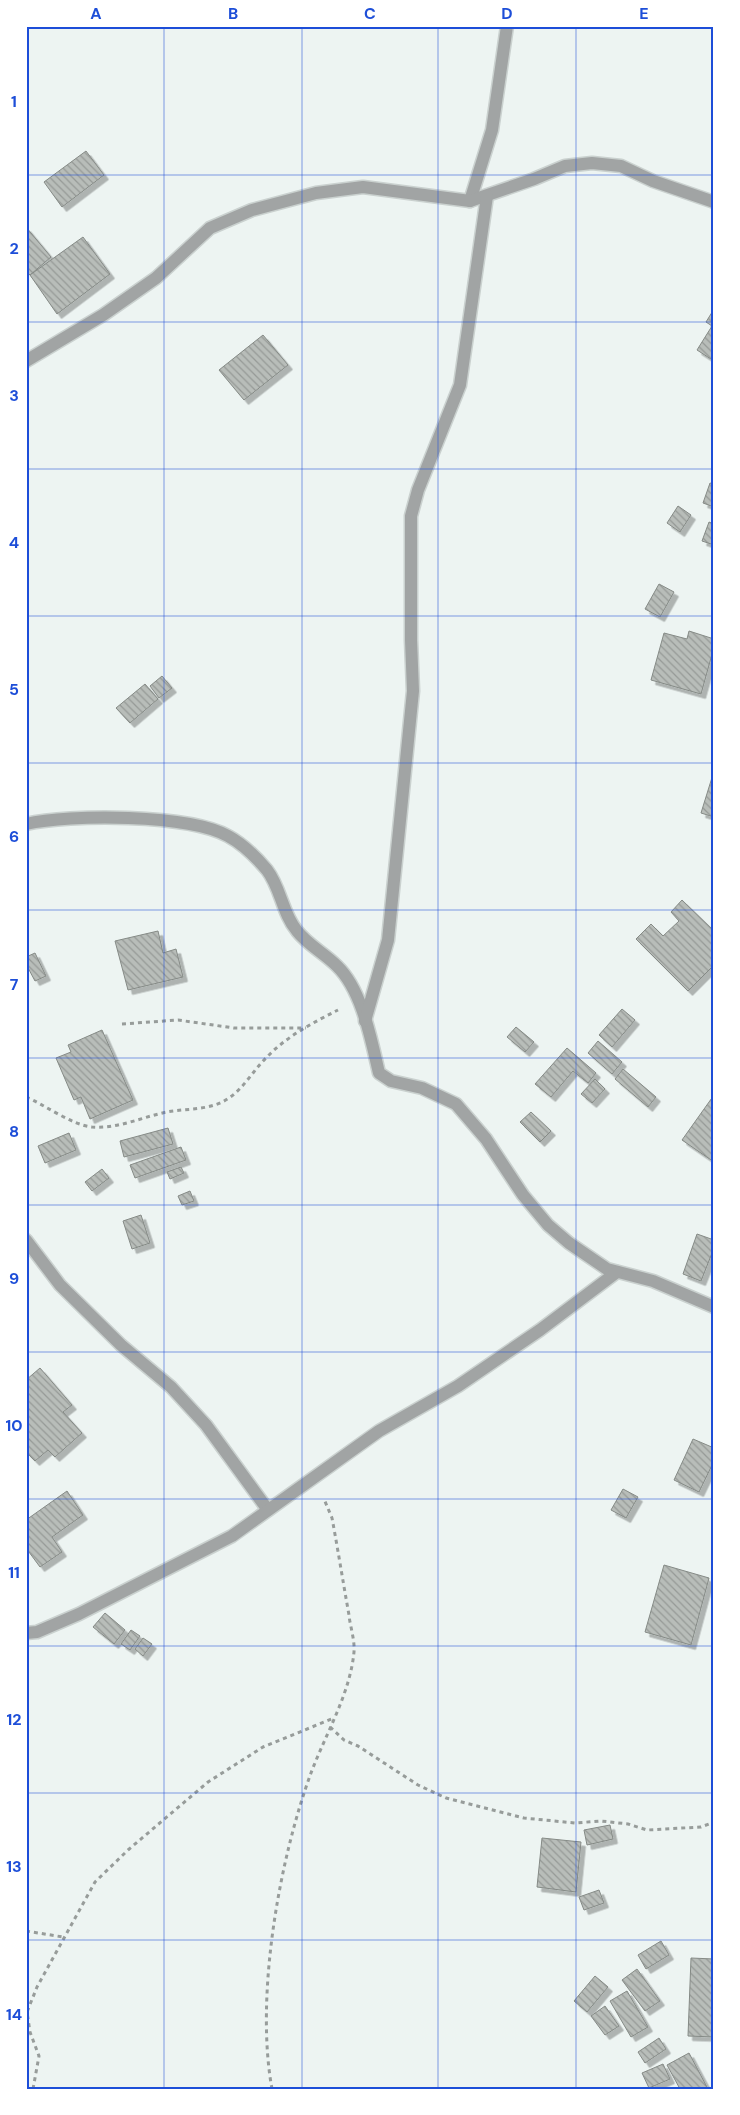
<svg xmlns="http://www.w3.org/2000/svg" width="740" height="2115" font-family="'DM Sans',sans-serif">
  <style>
    .building { fill: url(#building-back-hatch); stroke: #858a86; filter: url(#shadow) }
    .lines { fill: none; stroke-linecap: round; stroke-linejoin: round }
    .minor-casing { stroke: #cad1cf; stroke-width: 15 }
    .path { stroke: #979c9a; stroke-width: 3; stroke-dasharray: 4 4; stroke-linecap: butt }
    .minor { stroke: #a1a4a4; stroke-width: 12 }
    .grid { fill: none; stroke: #1d4ed8; stroke-width: 1; stroke-opacity: 0.55 }
    .neatline { fill: none; stroke: #1d4ed8; stroke-width: 2 }
    .grid-label { font-size: 16px; text-anchor: middle; font-weight: bold; fill: #1d4ed8 }
  </style>
  <defs>
    <pattern id="building-back-hatch" width="6" height="6" patternUnits="userSpaceOnUse" patternTransform="scale(1.25)"><rect width="6" height="6" fill="#b8bdb9"/><path d="M-1 5l2 2M0 0l6 6M5-1l2 2" fill="none" stroke="#969a97"/></pattern>
    <filter id="shadow"><feDropShadow dx="4.5" dy="4.5" stdDeviation="0" flood-color="#0004"/></filter>
  </defs>
  <rect width="100%" height="100%" fill="#edf4f2"/>
  <g class="building">
    <polygon points="86,151 104,175 62,207 44,182"/>
    <polygon points="26,227 51,257 30,275 26,271"/>
    <polygon points="83,237 110,274 57,314 30,275"/>
    <polygon points="714,309 714,361 697,350 712,326 706,322"/>
    <polygon points="263,335 288,365 244,400 219,370"/>
    <polygon points="710,483 714,484 714,507 703,503"/>
    <polygon points="678,506 691,515 680,532 667,523"/>
    <polygon points="709,522 714,524 714,545 702,541"/>
    <polygon points="659,584 674,592 660,617 645,609"/>
    <polygon points="689,631 714,639 714,647 701,694 651,680 664,633 687,639"/>
    <polygon points="162,676 172,688 159,698 150,686"/>
    <polygon points="145,684 158,699 130,723 116,708"/>
    <polygon points="714,771 714,817 701,813"/>
    <polygon points="682,900 714,931 714,965 688,991 636,939 651,924 663,936 679,921 671,912"/>
    <polygon points="158,931 163,953 176,949 183,977 128,990 115,941"/>
    <polygon points="35,953 46,976 35,981 26,964 26,957"/>
    <polygon points="622,1009 635,1020 612,1047 599,1035"/>
    <polygon points="516,1027 534,1042 525,1052 507,1037"/>
    <polygon points="102,1030 133,1100 90,1119 81,1097 74,1100 56,1058 71,1052 68,1045"/>
    <polygon points="598,1041 622,1062 612,1074 588,1053"/>
    <polygon points="567,1048 596,1073 588,1083 573,1071 551,1097 535,1084"/>
    <polygon points="623,1069 656,1097 648,1107 615,1079"/>
    <polygon points="595,1079 605,1089 592,1103 581,1094"/>
    <polygon points="714,1095 714,1162 682,1140"/>
    <polygon points="531,1112 551,1131 540,1142 520,1122"/>
    <polygon points="168,1128 173,1144 124,1157 120,1141"/>
    <polygon points="69,1133 76,1150 45,1163 38,1146"/>
    <polygon points="181,1147 186,1160 135,1178 130,1165"/>
    <polygon points="181,1167 184,1173 170,1179 167,1172"/>
    <polygon points="102,1169 109,1178 92,1191 85,1182"/>
    <polygon points="190,1191 194,1201 182,1205 178,1196"/>
    <polygon points="141,1215 150,1243 132,1249 123,1221"/>
    <polygon points="697,1234 714,1240 714,1248 701,1281 683,1274"/>
    <polygon points="40,1368 72,1405 63,1412 82,1433 55,1457 48,1450 35,1461 26,1452 26,1380"/>
    <polygon points="693,1439 714,1448 714,1461 699,1492 674,1480"/>
    <polygon points="623,1489 638,1497 626,1518 611,1510"/>
    <polygon points="67,1491 83,1515 52,1537 62,1552 40,1567 26,1548 26,1520"/>
    <polygon points="664,1565 709,1578 691,1645 645,1632"/>
    <polygon points="105,1613 125,1630 114,1644 93,1627"/>
    <polygon points="131,1630 140,1636 130,1650 121,1644"/>
    <polygon points="143,1638 152,1644 143,1656 135,1649"/>
    <polygon points="610,1825 613,1839 587,1845 584,1830"/>
    <polygon points="542,1838 581,1842 576,1892 537,1887"/>
    <polygon points="599,1890 604,1903 584,1910 579,1897"/>
    <polygon points="661,1941 669,1955 646,1969 638,1955"/>
    <polygon points="691,1958 714,1959 714,2037 688,2036"/>
    <polygon points="637,1969 660,2001 645,2011 622,1980"/>
    <polygon points="595,1976 608,1987 587,2012 574,2001"/>
    <polygon points="627,1991 648,2027 631,2037 610,2001"/>
    <polygon points="605,2006 619,2026 605,2035 591,2016"/>
    <polygon points="659,2038 666,2049 645,2063 638,2052"/>
    <polygon points="689,2053 708,2089 680,2089 667,2065"/>
    <polygon points="663,2064 670,2079 649,2088 642,2073"/>
  </g>
  <g class="lines">
    <g class="minor-casing">
      <g id="minor">
        <polyline points="470,201 492,130 507,26"/>
        <polyline points="26,361 103,315 156,278 210,228 252,210 316,193 363,187 470,201 534,179 565,166 592,163 621,166 653,181 714,202"/>
        <path d="M26 824C70 814 188 814 228 836 243 844 256 857 267 870 281 888 282 913 297 931 308 945 324 953 337 966 362 990 371 1039 379 1073L391 1081 422 1088 456 1104 486 1139 523 1195 548 1225 569 1243 607 1269 653 1281 714 1307"/>
        <polyline points="365,1021 388,940 413,691 411,640 411,516 418,490 460,385 487,196"/>
        <polyline points="26,1240 60,1285 121,1345 171,1387 206,1425 268,1510"/>
        <polyline points="26,1633 37,1632 79,1614 232,1536 379,1431 458,1386 540,1330 617,1272"/>
      </g>
    </g>
    <g class="path">
      <polyline points="122,1024 178,1020 234,1028 306,1028"/>
      <path d="M26 1097C45 1105 72 1125 92 1127 118 1129 142 1117 167 1112 188 1108 210 1111 229 1098 245 1087 254 1069 268 1056 286 1037 314 1022 338 1010"/>
      <polyline points="330,1727 344,1740 358,1746 418,1785 446,1798 524,1818 575,1823 601,1821 628,1824 647,1830 701,1827 714,1822"/>
      <polyline points="26,1931 63,1937"/>
      <polyline points="33,2089 39,2056 30,2032 27,2012 37,1987 95,1882 128,1850 208,1782 263,1747 334,1718"/>
      <path d="M272 2089C255 1997 279 1860 311 1773 326 1733 350 1694 354 1652 355 1640 350 1626 349 1615 343 1582 338 1550 332 1518L324 1499"/>
    </g>
    <use href="#minor" class="minor"/>
  </g>
  <path class="grid" d="M164 26V2089M302 26V2089M438 26V2089M576 26V2089M26 175H714M26 322H714M26 469H714M26 616H714M26 763H714M26 910H714M26 1058H714M26 1205H714M26 1352H714M26 1499H714M26 1646H714M26 1793H714M26 1940H714"/>
  <rect width="740" height="2115" fill="none" stroke="#ffffff" stroke-width="55"/>
  <rect x="28" y="28" width="684" height="2060" class="neatline"/>
  <g class="grid-label">
    <text x="96" y="19">A</text>
    <text x="233" y="19">B</text>
    <text x="370" y="19">C</text>
    <text x="507" y="19">D</text>
    <text x="644" y="19">E</text>
    <text x="14" y="107">1</text>
    <text x="14" y="254">2</text>
    <text x="14" y="401">3</text>
    <text x="14" y="548">4</text>
    <text x="14" y="695">5</text>
    <text x="14" y="842">6</text>
    <text x="14" y="990">7</text>
    <text x="14" y="1137">8</text>
    <text x="14" y="1284">9</text>
    <text x="14" y="1431">10</text>
    <text x="14" y="1578">11</text>
    <text x="14" y="1725">12</text>
    <text x="14" y="1872">13</text>
    <text x="14" y="2020">14</text>
  </g>
</svg>
